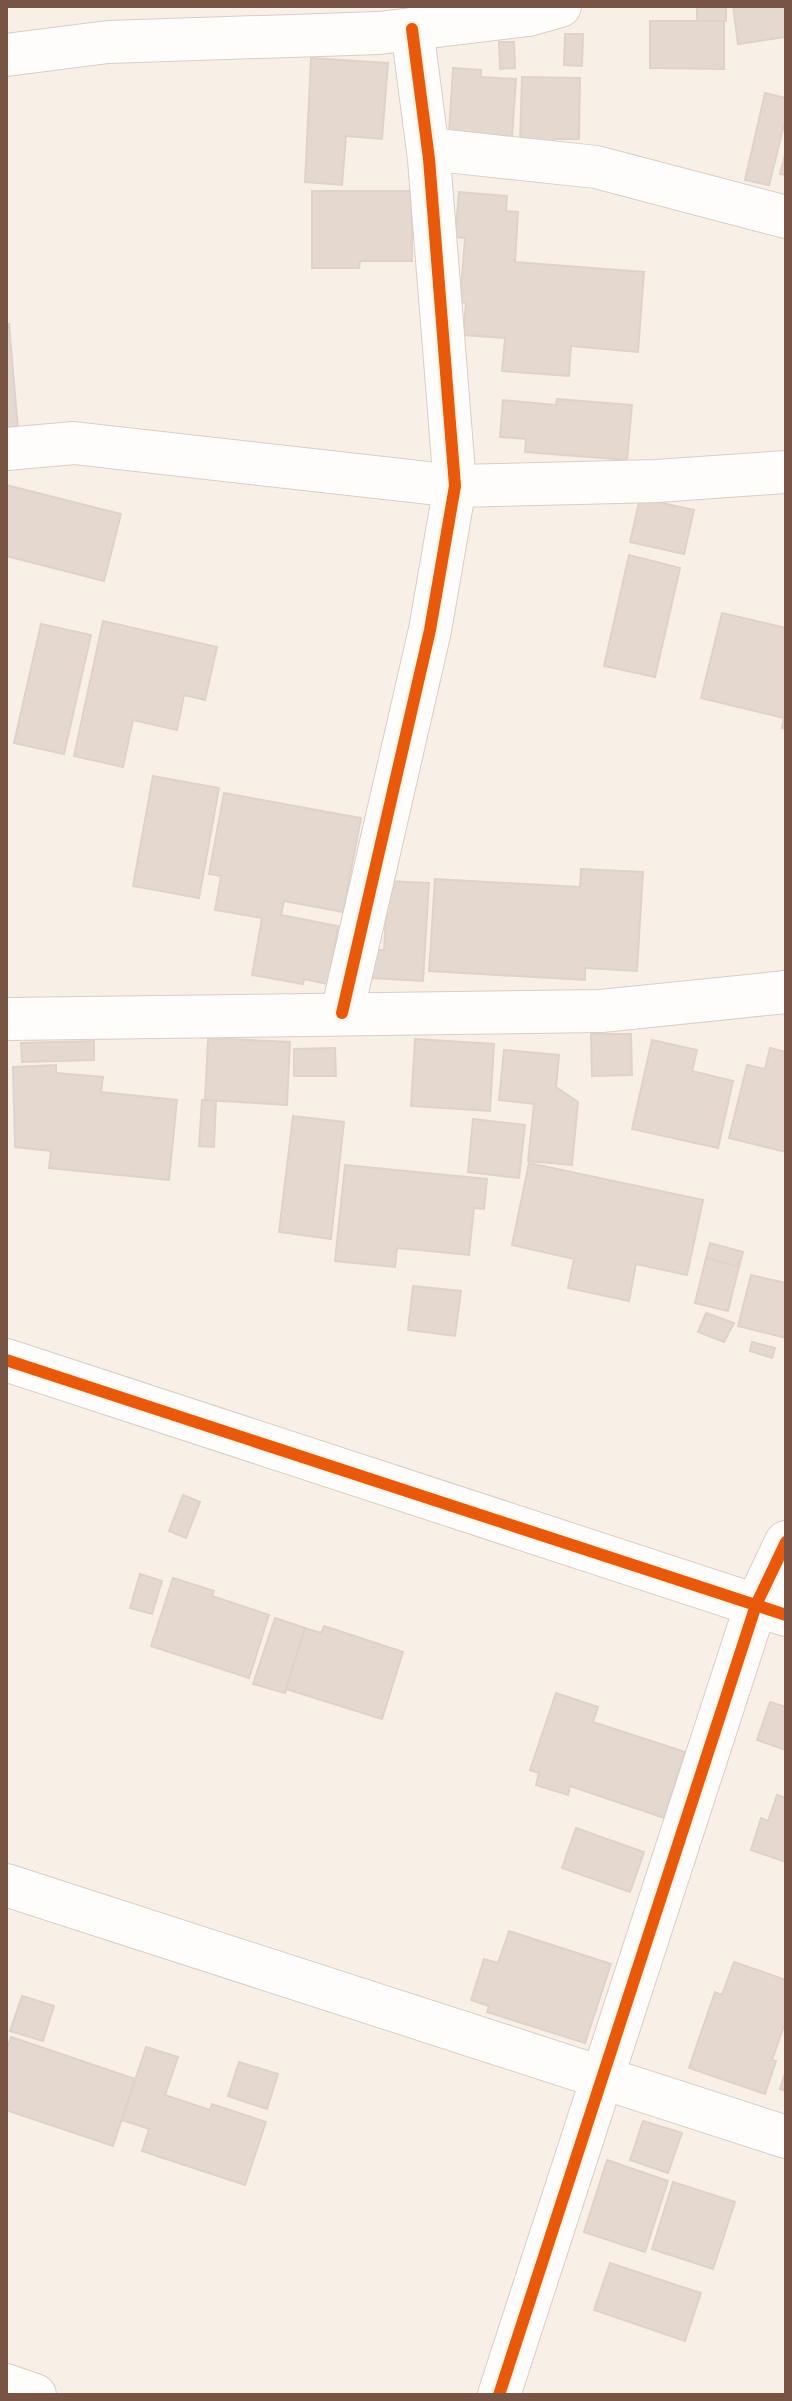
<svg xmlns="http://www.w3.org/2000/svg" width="792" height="2401" font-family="'Space Grotesk',sans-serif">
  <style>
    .building { fill: #e5d8cf; stroke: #e1d2c9; stroke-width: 2 }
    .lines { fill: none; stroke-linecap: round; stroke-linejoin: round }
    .minor-casing { stroke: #d9cdc6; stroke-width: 44 }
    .minor { stroke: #fefdfb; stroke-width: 42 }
    .cycleway-casing { stroke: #fff5e9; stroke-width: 17 }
    .cycleway { stroke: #e8590c; stroke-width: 12 }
  </style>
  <rect width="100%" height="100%" fill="#f8f0e7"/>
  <g class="building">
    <rect x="697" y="6" width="29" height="15"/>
    <polygon points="733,6 786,6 786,37 738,44"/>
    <polygon points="650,21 724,21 724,69 650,68"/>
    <polygon points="565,34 583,34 582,66 564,65"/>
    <polygon points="499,42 514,42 515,68 500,69"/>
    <polygon points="311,58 388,63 382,139 346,136 342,185 305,182"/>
    <polygon points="453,68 481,70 481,77 516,79 512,137 449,133"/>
    <polygon points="522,77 580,78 579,139 554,139 553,144 520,143"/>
    <polygon points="765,93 786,98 786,117 769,185 745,180"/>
    <polygon points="786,151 786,175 780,174"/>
    <polygon points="312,191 412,191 412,261 360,261 359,268 312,268"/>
    <polygon points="459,192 507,196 506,211 518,212 515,262 644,272 638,352 571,346 569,376 502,371 505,338 463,335 466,303 460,302 465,238 455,237"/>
    <polygon points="9,324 18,429 6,430 6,325"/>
    <polygon points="557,399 632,405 627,460 525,452 526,439 500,437 503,400 556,405"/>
    <polygon points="6,485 121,514 104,581 6,556"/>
    <polygon points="640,498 694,510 684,554 630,542"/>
    <polygon points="629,555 680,568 655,677 604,666"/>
    <polygon points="722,613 786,628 786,729 782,728 784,718 701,698"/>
    <polygon points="103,621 217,647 205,700 184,695 177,730 133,720 123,767 74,756"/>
    <polygon points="41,624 91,635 64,754 14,743"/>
    <polygon points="153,776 219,788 199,898 133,886"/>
    <polygon points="224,793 361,818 343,912 284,901 281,915 338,926 328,984 304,979 303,984 252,975 262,918 215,910 221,876 209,874"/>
    <polygon points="581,869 643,872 637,971 585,968 585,980 429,971 435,879 580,887"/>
    <polygon points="388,881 429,883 423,981 372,978 374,950 384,950"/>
    <polygon points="591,1034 631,1034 632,1075 592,1076"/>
    <polygon points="208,1038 290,1042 287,1105 205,1100"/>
    <polygon points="415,1039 494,1044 490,1111 411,1106"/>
    <polygon points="652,1040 697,1050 692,1071 733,1081 718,1148 632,1129"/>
    <polygon points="94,1041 94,1060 22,1062 21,1043"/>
    <polygon points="335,1048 336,1076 294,1076 294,1049"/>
    <polygon points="770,1048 786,1052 786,1152 729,1138 747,1065 765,1069"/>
    <polygon points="504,1050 559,1055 556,1087 578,1102 572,1165 528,1161 534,1104 499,1100"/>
    <polygon points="56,1065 56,1073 103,1077 101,1092 177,1100 169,1180 49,1168 51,1151 15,1147 13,1067"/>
    <polygon points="202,1100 216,1101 214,1147 199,1146"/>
    <polygon points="293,1116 344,1122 331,1239 279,1232"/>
    <polygon points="473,1119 525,1125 519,1178 468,1172"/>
    <polygon points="529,1163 703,1200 687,1275 636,1264 629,1301 568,1288 574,1259 512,1245"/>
    <polygon points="345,1165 487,1179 484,1209 474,1208 469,1255 397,1248 395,1267 335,1261"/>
    <polygon points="710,1243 743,1252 739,1267 706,1258"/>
    <polygon points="706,1258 739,1267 728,1311 695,1303"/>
    <polygon points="751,1275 786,1283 786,1338 738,1326"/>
    <polygon points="413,1286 461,1291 455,1336 408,1330"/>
    <polygon points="706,1313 734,1323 724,1342 698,1332"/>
    <polygon points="752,1342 775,1348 772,1358 750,1351"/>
    <polygon points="183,1495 200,1502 186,1538 169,1531"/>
    <polygon points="140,1574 162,1581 152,1614 130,1608"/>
    <polygon points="173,1578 214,1591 212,1596 269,1615 249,1678 151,1646"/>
    <polygon points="275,1618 305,1628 285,1693 253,1684"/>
    <polygon points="324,1626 403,1652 382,1719 286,1689 305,1628 321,1633"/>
    <polygon points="556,1693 598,1707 593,1722 685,1752 664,1818 570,1786 568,1795 536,1785 539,1773 530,1770"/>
    <polygon points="770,1702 786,1707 786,1750 757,1740"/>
    <polygon points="777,1795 786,1798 786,1862 751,1850 761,1818 768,1821"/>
    <polygon points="576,1828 644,1852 630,1892 562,1868"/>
    <polygon points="509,1931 611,1964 585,2043 487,2012 489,2006 471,2000 484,1959 498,1963"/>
    <polygon points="734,1962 786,1980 786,2020 772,2060 776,2061 765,2094 689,2068 715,1992 722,1995"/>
    <polygon points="22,1996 54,2006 43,2041 10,2031"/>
    <polygon points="11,2037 135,2079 113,2146 6,2110 6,2051"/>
    <polygon points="146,2047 178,2057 165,2095 210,2110 212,2104 266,2122 245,2185 142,2151 149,2129 122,2120"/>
    <polygon points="239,2062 278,2074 267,2109 228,2096"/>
    <polygon points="786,2070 786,2091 780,2089"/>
    <polygon points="643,2121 682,2133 668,2173 630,2160"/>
    <polygon points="607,2160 668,2181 645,2252 584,2232"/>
    <polygon points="673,2182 735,2202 713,2269 652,2249"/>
    <polygon points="610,2263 701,2293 685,2341 594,2310"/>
  </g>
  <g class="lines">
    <g class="minor-casing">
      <g id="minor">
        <polyline points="6,55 108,42 379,33 528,15 560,6"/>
        <polyline points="428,149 596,167 786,217"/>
        <polyline points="6,449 74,443 455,486 657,481 786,472"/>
        <polyline points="342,1013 430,630 455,486 429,159 412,29"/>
        <polyline points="6,1019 601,1011 786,992"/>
        <polyline points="6,1360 786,1615"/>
        <polyline points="6,1885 786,2137"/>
        <polyline points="6,2385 35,2395"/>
        <polyline points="499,2395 756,1605 786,1542"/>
      </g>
    </g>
    <use href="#minor" class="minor"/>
    <g class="cycleway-casing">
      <g id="cycleway">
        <polyline points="342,1013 430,630 455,486 429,159 412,29"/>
        <polyline points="6,1360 786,1615"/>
        <polyline points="499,2395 756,1605 786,1542"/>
      </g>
    </g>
    <use href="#cycleway" class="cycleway"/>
  </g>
  <rect width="792" height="2401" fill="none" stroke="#785445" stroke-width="16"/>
</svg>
